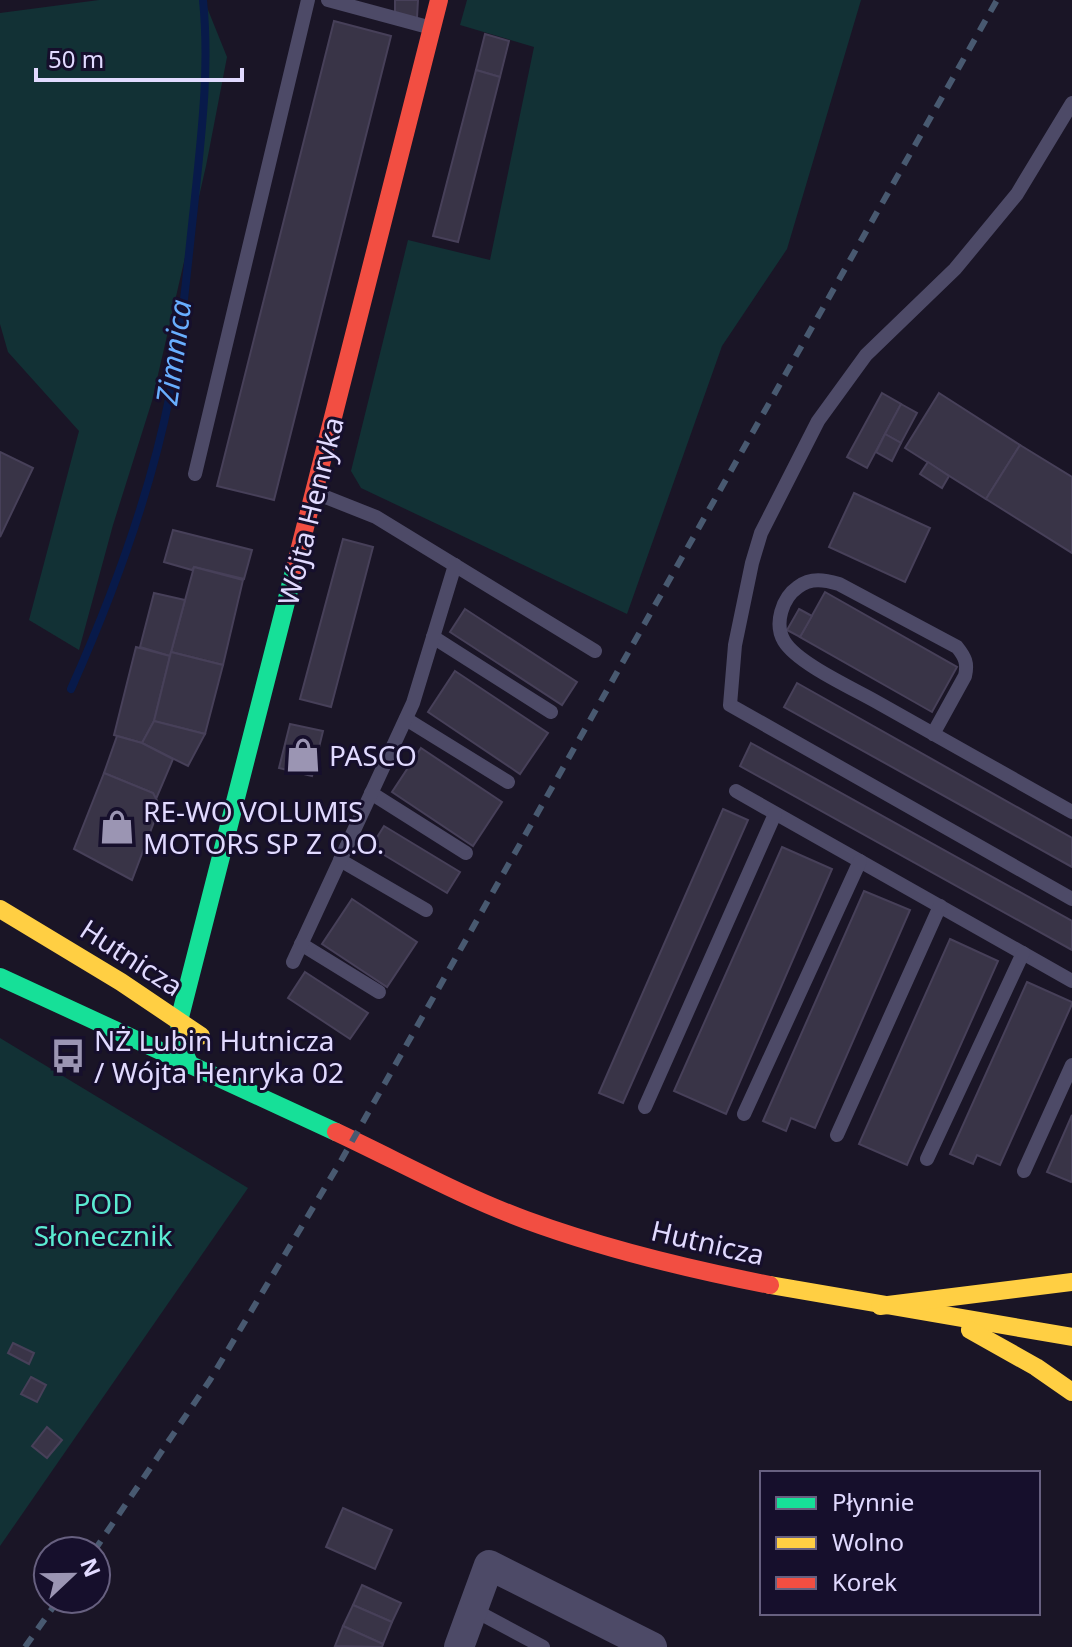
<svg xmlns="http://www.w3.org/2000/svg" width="1072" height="1647" font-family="'Noto Sans',sans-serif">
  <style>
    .green { fill: #123135 }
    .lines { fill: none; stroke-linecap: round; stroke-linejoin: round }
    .stream { stroke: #081a4a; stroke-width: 8 }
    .building { fill: #393447; stroke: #474059; stroke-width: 2 }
    .lane { stroke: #4d4a67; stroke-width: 14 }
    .street { stroke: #4d4a67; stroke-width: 30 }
    .fast { stroke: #16e098; stroke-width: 18 }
    .slow { stroke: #ffcf43; stroke-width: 18 }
    .jam { stroke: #f24e42; stroke-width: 18 }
    .rail { stroke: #485970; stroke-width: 6; stroke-dasharray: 12 10; stroke-linecap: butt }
    .labels { text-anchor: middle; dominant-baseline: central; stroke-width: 6; stroke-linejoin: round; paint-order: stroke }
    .street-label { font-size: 28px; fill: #e1daff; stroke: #160f2c }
    .poi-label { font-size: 28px; fill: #e1daff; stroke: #160f2c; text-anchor: start }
    .park-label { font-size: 28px; fill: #5aead1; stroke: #160f2c }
    .water-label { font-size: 30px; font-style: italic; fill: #68aeff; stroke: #160f2c }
  </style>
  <rect width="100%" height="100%" fill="#1a1526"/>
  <g class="green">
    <polygon points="99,0 204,0 227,57 206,166 152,401 113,525 79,650 29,620 79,431 8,352 0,324 0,13"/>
    <polygon points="467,0 861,0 787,249 722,346 627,614 361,488 351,471 408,240 490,260 534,47 460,25"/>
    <polygon points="0,1038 248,1188 0,1546"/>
  </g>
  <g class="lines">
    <path class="stream" d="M71 689C113 595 150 496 170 394 182 333 187 269 194 207 201 137 210 70 203 0"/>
  </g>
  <g class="building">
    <polygon points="395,0 418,0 417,18 395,17"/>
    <polygon points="334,21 391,36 274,500 217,486"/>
    <polygon points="485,34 509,41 500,77 476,70"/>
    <polygon points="476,70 500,77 458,242 433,236"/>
    <polygon points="882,393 901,404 867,468 847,457"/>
    <polygon points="939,393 1020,445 986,499 905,448"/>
    <polygon points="901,404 917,413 901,443 885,434"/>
    <polygon points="885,434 901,443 892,461 876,452"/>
    <polygon points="1020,445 1072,477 1072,553 986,499"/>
    <polygon points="0,452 33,468 0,537"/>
    <polygon points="928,462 949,476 942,488 920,474"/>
    <polygon points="854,493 930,528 905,582 829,547"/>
    <polygon points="173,530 252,550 244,579 194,567 192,570 164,562"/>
    <polygon points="343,539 373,547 331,707 300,699"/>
    <polygon points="194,567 243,580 223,665 171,652"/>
    <polygon points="825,592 957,667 932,712 800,637"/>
    <polygon points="154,593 185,600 170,656 140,647"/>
    <polygon points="465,609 577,682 562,705 450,632"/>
    <polygon points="799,609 812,616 800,637 787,630"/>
    <polygon points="136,647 170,656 154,721 142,743 114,735"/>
    <polygon points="171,652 223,665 205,734 154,721"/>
    <polygon points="455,671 548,733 520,774 428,712"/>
    <polygon points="797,683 1072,838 1072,867 784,707"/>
    <polygon points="154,721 205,734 188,766 142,743"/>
    <polygon points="290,724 323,731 312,776 279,768"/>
    <polygon points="117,736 142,743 173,759 156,799 153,793 104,773"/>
    <polygon points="751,743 1072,921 1072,950 740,766"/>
    <polygon points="421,748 502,802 473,846 392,792"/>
    <polygon points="104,773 153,793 160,806 132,880 74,849"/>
    <polygon points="723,809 748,820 623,1103 599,1093"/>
    <polygon points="384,826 460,872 447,893 371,847"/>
    <polygon points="782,847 832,869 726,1114 674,1091"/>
    <polygon points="864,891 910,910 815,1128 791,1118 786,1131 763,1121"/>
    <polygon points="352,899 417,942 387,987 322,944"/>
    <polygon points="950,939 998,961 907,1165 859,1144"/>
    <polygon points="305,972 368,1013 350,1039 288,998"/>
    <polygon points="1027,982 1072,1002 1072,1004 1000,1165 977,1155 973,1164 950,1154"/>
    <polygon points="1072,1115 1072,1180 1071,1182 1047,1172"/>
    <polygon points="13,1343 34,1353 29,1364 8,1353"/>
    <polygon points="31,1377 46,1385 37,1402 21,1394"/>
    <polygon points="47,1427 62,1440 47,1458 32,1446"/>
    <polygon points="343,1508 392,1530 375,1569 326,1547"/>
    <polygon points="362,1585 401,1603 392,1622 353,1605"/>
    <polygon points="353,1605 392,1622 383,1644 343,1626"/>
    <polygon points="343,1626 383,1644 382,1647 335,1646"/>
  </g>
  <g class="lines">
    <g class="lane">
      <polyline points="328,0 428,27"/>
      <polyline points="1072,103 1017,194 955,269 866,355 818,421 761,533 752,563 735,645 730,705 1072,899"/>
      <polyline points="195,474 308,0"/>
      <polyline points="318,494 376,517 595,651"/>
      <polyline points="433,637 551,712"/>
      <polyline points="406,719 508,782"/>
      <path d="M933 734 965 676C968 663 965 657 957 647L839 584C825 580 811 577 798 587 782 598 774 624 784 641 797 663 852 688 875 701 941 738 1006 775 1072 812"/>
      <polyline points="736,791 1072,981"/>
      <polyline points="371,793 466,853"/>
      <polyline points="340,860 426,910"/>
      <polyline points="301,944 379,992"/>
      <polyline points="293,962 413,703 455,565"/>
      <polyline points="645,1107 775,814"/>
      <polyline points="744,1114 860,861"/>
      <polyline points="837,1135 940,906"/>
      <polyline points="927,1159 1023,953"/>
      <polyline points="1024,1171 1072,1065"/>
      <polyline points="474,1610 543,1647"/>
    </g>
    <polyline class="street" points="459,1647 489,1565 652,1647"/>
    <g class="fast">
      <polyline points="0,977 336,1132"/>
      <polyline points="190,1065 181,1046 179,1021 295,567"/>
    </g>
    <g class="slow">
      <polyline points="0,909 121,982 201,1036"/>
      <polyline points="770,1285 1072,1337"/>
      <polyline points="880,1306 1072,1282"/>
      <polyline points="970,1330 1036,1367 1072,1392"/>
    </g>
    <g class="jam">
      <polyline points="295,567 439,0"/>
      <path d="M336 1132C400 1162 461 1196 526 1220 605 1249 688 1269 770 1285"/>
    </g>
    <g class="rail">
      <polyline points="94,1551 210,1380 342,1159 997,0"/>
      <polyline points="25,1647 59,1599"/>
    </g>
  </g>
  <defs>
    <g id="shop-bare" transform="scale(2.76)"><path d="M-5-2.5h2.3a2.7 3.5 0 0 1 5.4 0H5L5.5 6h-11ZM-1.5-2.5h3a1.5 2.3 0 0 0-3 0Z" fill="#9b95b3" stroke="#160f2c" stroke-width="2.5" paint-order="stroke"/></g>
    <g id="bus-bare" transform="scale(2.76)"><path d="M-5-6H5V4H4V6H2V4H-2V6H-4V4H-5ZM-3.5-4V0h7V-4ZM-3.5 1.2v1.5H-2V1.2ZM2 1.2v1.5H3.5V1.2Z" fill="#9b95b3" stroke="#160f2c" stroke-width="2.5" paint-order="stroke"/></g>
  </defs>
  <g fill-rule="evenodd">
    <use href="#shop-bare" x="303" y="755"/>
    <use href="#shop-bare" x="117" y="827"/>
    <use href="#bus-bare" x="68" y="1056"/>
  </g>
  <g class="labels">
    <g class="street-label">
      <text transform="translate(310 511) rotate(-76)">Wójta Henryka</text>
      <text transform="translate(132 957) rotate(33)">Hutnicza</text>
      <text transform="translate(708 1242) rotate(13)">Hutnicza</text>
    </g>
    <g class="poi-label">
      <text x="329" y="755">PASCO</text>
      <text x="143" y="811">RE-WO VOLUMIS<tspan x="143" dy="32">MOTORS SP Z O.O.</tspan></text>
      <text x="94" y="1040">NŻ Lubin Hutnicza<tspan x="94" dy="32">/ Wójta Henryka 02</tspan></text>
    </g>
    <g class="park-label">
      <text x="103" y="1203">POD<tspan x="103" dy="32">Słonecznik</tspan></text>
    </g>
    <g class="water-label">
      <text transform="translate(173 352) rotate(-82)">Zimnica</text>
    </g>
  </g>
  <rect x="760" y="1471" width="280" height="144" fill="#160f2c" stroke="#676080" stroke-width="2"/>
  <rect x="776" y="1497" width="40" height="12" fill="#16e098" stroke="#676080" stroke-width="2"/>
  <text x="832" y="1511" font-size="24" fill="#e1daff">Płynnie</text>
  <rect x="776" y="1537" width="40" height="12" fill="#ffcf43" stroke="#676080" stroke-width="2"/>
  <text x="832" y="1551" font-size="24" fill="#e1daff">Wolno</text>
  <rect x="776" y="1577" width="40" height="12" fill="#f24e42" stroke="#676080" stroke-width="2"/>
  <text x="832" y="1591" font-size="24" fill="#e1daff">Korek</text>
  <g transform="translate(72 1575) rotate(68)"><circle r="38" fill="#160f2c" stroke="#676080" stroke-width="2"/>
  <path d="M0-6L14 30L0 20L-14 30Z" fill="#9b95b3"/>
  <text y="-12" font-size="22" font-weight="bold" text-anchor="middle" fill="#e1daff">N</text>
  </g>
  <path d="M36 68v12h206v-12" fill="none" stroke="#e1daff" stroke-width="4"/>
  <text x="48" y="68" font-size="24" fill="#e1daff" stroke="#160f2c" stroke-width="6" paint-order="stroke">50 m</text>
</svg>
